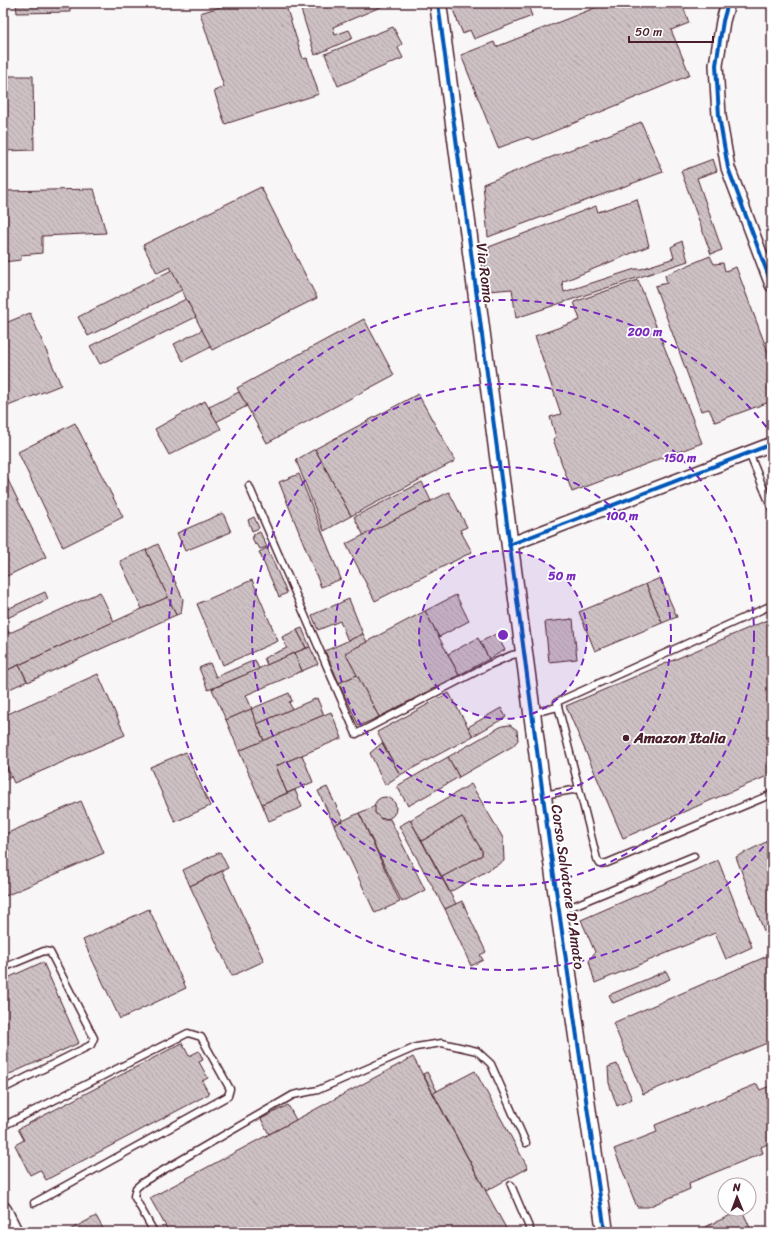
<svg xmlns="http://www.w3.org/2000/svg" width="775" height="1235" font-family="Sriracha,sans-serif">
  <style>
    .building { fill: url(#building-back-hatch); stroke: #4a1f2b }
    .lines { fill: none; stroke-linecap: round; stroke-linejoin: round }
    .service-casing { stroke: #4a1f2b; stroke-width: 9 }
    .minor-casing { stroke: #4a1f2b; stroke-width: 16 }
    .tertiary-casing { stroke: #4a1f2b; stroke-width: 19 }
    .service { stroke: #fff; stroke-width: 6 }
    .minor { stroke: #fff; stroke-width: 13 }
    .tertiary { stroke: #fff; stroke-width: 16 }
    .cycleway-casing { stroke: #fff; stroke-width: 6 }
    .cycleway { stroke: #0057b8; stroke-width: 4 }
    .ring { fill: none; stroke: #7b2cbf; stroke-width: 2; stroke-dasharray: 7 5 }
    .poi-dot { fill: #4a1f2b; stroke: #fff; stroke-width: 1.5 }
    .labels { text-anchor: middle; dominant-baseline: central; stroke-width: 3.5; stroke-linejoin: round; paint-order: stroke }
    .street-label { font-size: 15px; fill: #4a1f2b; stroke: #fff }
    .poi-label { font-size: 15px; font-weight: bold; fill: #4a1f2b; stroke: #fff; text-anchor: start }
    .centre { fill: #7b2cbf; stroke: #fff; stroke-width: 2 }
    .ring-label { font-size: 12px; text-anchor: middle; font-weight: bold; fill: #7b2cbf; stroke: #fff; stroke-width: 3.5; stroke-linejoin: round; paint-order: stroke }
  </style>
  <defs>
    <pattern id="building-back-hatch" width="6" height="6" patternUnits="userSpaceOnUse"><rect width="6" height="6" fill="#cdc1c4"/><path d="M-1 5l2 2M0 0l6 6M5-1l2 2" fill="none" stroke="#b2a5a9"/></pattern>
  </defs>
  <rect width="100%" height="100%" fill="#f8f6f7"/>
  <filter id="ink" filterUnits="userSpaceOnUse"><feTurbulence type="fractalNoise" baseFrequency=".025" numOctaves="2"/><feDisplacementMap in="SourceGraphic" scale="8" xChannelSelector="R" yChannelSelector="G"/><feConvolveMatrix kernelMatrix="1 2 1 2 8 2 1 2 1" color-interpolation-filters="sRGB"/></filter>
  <g filter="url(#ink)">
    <g class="building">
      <polygon points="16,3 70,3 70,12 17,13"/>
      <polygon points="233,3 285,3 303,59 307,58 319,94 225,124 214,91 224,87 200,13"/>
      <polygon points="299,3 390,3 333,27 335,35 349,30 353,38 315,55"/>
      <polygon points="450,3 527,3 532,16 474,39 470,30 463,34"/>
      <polygon points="607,3 682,3 689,23 671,30 690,75 533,140 528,137 498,148 461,55 494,42 496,47"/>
      <polygon points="393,27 402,44 398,48 403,58 338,86 325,54"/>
      <polygon points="3,76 33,76 34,150 3,151"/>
      <polygon points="641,122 663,172 488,237 483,184"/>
      <polygon points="713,159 717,171 697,178 722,250 711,254 681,171"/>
      <polygon points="261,187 317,298 212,350 170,267 157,273 143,245"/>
      <polygon points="94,189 106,233 42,236 42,253 21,255 21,260 3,262 3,191"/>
      <polygon points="637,199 649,246 562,282 564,292 635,269 641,269 674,258 671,247 682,241 688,261 516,318 512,289 488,291 484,254 489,253 489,247 596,206 598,212"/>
      <polygon points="710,256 714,264 723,263 725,271 736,267 772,363 772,387 768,388 772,397 772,401 715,422 709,409 701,411 655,286 667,283 665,275"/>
      <polygon points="172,270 182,290 88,336 78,317"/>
      <polygon points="638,280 702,443 572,492 553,439 556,437 550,417 561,414 535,336 580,320 574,302"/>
      <polygon points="186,299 196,317 100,364 90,346"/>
      <polygon points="30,313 61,385 3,408 3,324"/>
      <polygon points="364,319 394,375 267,443 237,388"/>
      <polygon points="202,330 211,347 183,361 174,344"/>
      <polygon points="239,392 247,406 216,422 209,407"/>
      <polygon points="418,394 455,461 351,516 315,449"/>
      <polygon points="205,401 221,429 169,455 155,429"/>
      <polygon points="75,423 123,517 63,547 18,452"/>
      <polygon points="315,449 351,516 324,531 296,460"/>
      <polygon points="3,470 46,557 3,578"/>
      <polygon points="299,474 341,579 321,587 279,482"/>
      <polygon points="422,482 431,501 364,536 354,517"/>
      <polygon points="449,492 467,527 460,530 472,552 375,601 346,544"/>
      <polygon points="223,513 231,532 185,551 177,533"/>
      <polygon points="254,517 259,528 252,531 248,520"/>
      <polygon points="260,532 267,547 260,549 257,544 255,545 252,537 254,537 253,535"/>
      <polygon points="158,544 183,599 181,613 176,615 146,550"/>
      <polygon points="267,548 287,593 279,597 259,552"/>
      <polygon points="146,550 168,597 142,609 120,561"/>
      <polygon points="660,578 677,617 662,623 646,584"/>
      <polygon points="252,580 278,641 223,665 197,604"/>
      <polygon points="646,584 662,623 595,651 579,612"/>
      <polygon points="45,592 48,599 3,620 3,611"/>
      <polygon points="100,592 114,622 3,672 3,636"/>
      <polygon points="456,595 469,621 439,637 425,611"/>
      <polygon points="168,597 176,615 28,682 19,665"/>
      <polygon points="349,599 363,634 348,641 340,621 318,630 312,615"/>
      <polygon points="425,611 459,675 379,717 345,653"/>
      <polygon points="772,618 772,774 623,838 566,706"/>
      <polygon points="573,619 577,659 549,662 545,622"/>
      <polygon points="3,620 9,633 3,636"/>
      <polygon points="302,628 310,647 306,648 297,630"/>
      <polygon points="297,630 306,648 267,665 264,658 287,648 282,637"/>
      <polygon points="363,634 367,642 345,653 357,675 339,683 325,651"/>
      <polygon points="496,634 505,650 489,659 480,642"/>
      <polygon points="478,638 489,659 459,675 448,654"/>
      <polygon points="310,647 318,664 302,671 294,653"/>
      <polygon points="294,653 302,671 246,695 252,709 226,720 212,689"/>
      <polygon points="255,660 259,669 208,690 199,668 210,663 216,677"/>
      <polygon points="19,665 27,681 3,692 3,672"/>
      <polygon points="98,674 125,735 14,783 3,759 3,716"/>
      <polygon points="357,675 379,717 359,726 339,683"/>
      <polygon points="289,693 292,701 289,702 292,709 257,724 251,709"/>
      <polygon points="449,693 473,736 400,775 377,732"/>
      <polygon points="317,698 324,715 264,741 257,724"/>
      <polygon points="501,708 506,717 473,736 468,727"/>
      <polygon points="251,709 264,741 239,751 226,720"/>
      <polygon points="331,712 342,738 276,766 287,793 262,804 239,751"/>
      <polygon points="510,725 517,730 518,740 513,746 459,777 448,757 502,726"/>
      <polygon points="382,743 400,775 385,785 370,753"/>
      <polygon points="186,752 210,806 175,822 150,767"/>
      <polygon points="302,755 313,782 287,793 276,766"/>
      <polygon points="448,757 459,777 408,806 397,786"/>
      <polygon points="3,759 11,777 3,781"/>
      <polygon points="471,784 503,838 504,861 450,892 442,877 482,855 482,851 462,817 422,841 410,820"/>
      <polygon points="327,787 343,820 334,825 318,791"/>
      <polygon points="295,790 302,807 269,821 262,804"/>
      <circle cx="385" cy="808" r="11"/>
      <polygon points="81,801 104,853 3,897 3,835"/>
      <polygon points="375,806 375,813 381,819 390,819 425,890 402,902 359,813"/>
      <polygon points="359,813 400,902 375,913 334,825"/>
      <polygon points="462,817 482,851 482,855 442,877 422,841"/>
      <polygon points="410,820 456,904 445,909 399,826"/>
      <polygon points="768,841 772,853 772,952 736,857"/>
      <polygon points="220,852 228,868 190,886 183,870"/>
      <polygon points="718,860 752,947 726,959 715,933 595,983 589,961 595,952 581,920"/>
      <polygon points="222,871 264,961 232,976 190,886"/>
      <polygon points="462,901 486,952 480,955 483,960 471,966 445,909"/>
      <polygon points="149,909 186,988 120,1019 83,940"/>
      <polygon points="772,954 772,1041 643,1094 613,1023"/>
      <polygon points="43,962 79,1043 3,1077 3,980"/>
      <polygon points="666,971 670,979 613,1003 609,995"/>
      <polygon points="182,1043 189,1056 199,1051 203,1060 199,1062 208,1078 202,1081 209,1094 46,1180 40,1170 30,1175 15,1145 24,1140 18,1129"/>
      <polygon points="413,1057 508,1232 169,1232 150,1198"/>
      <polygon points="617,1064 632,1099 617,1106 609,1083 608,1067"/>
      <polygon points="475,1071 528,1168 486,1191 433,1093"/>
      <polygon points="427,1072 437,1091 433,1093 423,1074"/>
      <polygon points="757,1084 760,1090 772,1085 772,1142 761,1147 763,1153 689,1183 690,1189 648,1207 637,1207 614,1149 657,1132 655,1125"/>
      <polygon points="288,1105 296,1120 269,1134 261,1119"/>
      <polygon points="742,1210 752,1232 694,1232"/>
      <polygon points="96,1216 105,1232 66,1232"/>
    </g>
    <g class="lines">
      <g class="service-casing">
        <g id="service">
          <polyline points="749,453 772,509"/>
          <polyline points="249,486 356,734 489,665 512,655 524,653"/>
          <polyline points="772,605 557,702 597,859 600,864 607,863 772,794"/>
          <polyline points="532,713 558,707"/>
          <polyline points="543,795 579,789"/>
          <polyline points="561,911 694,856"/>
          <polyline points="3,968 44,951 50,952 94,1038 91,1045 3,1089"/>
          <polyline points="3,1126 188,1033 201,1037 230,1089 228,1096 34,1203"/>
          <polyline points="511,1185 531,1232"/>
          <polyline points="154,1232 134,1196 136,1188 143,1182 293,1095 318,1090 416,1047 442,1043 477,1051 491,1064 526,1143"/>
        </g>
      </g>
      <g class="minor-casing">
        <g id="minor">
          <polyline points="728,3 723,21 716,65 719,116 728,168 772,285"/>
          <polyline points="509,545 772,444"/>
        </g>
      </g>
      <g class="tertiary-casing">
        <g id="tertiary">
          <polyline points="438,3 549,841 605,1232"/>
          <polyline points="3,1210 14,1232"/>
        </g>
      </g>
      <use href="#service" class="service"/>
      <use href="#minor" class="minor"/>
      <use href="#tertiary" class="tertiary"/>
      <g class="cycleway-casing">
        <g id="cycleway">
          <polyline points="438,3 549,841 605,1232"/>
          <polyline points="728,3 723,21 716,65 719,116 728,168 772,285"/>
          <polyline points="509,545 772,444"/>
        </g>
      </g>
      <use href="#cycleway" class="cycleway"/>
    </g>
  </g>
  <circle cx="503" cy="635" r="84" fill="#7b2cbf" fill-opacity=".12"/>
  <g class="ring">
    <circle cx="503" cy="635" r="84"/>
    <circle cx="503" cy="635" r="168"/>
    <circle cx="503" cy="635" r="251"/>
    <path d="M771 837A335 335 0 1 1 771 433"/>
  </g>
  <circle class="poi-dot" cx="626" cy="738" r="4"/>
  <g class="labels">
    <g class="street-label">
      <text transform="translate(485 273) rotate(83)">Via Roma</text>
      <text transform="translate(568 887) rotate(82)">Corso Salvatore D'Amato</text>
    </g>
    <g class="poi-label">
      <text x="634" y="738">Amazon Italia</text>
    </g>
  </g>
  <circle cx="503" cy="635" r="6" class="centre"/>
  <g class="ring-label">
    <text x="645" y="336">200 m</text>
    <text x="680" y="462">150 m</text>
    <text x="622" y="520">100 m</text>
    <text x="562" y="580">50 m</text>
  </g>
  <rect width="775" height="1235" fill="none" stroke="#fff" stroke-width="16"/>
  <rect x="8" y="8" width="759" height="1219" fill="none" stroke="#4a1f2b" stroke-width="1.5" filter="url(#ink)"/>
  <g transform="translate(737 1197) rotate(359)"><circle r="19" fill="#ffffff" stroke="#b7a5aa"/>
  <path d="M0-3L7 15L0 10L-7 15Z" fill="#4a1f2b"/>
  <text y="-6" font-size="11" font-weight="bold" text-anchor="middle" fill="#4a1f2b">N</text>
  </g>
  <path d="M629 36v6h84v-6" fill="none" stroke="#4a1f2b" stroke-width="2"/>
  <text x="635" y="36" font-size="12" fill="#4a1f2b" stroke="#ffffff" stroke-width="3" paint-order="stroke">50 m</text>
</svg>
